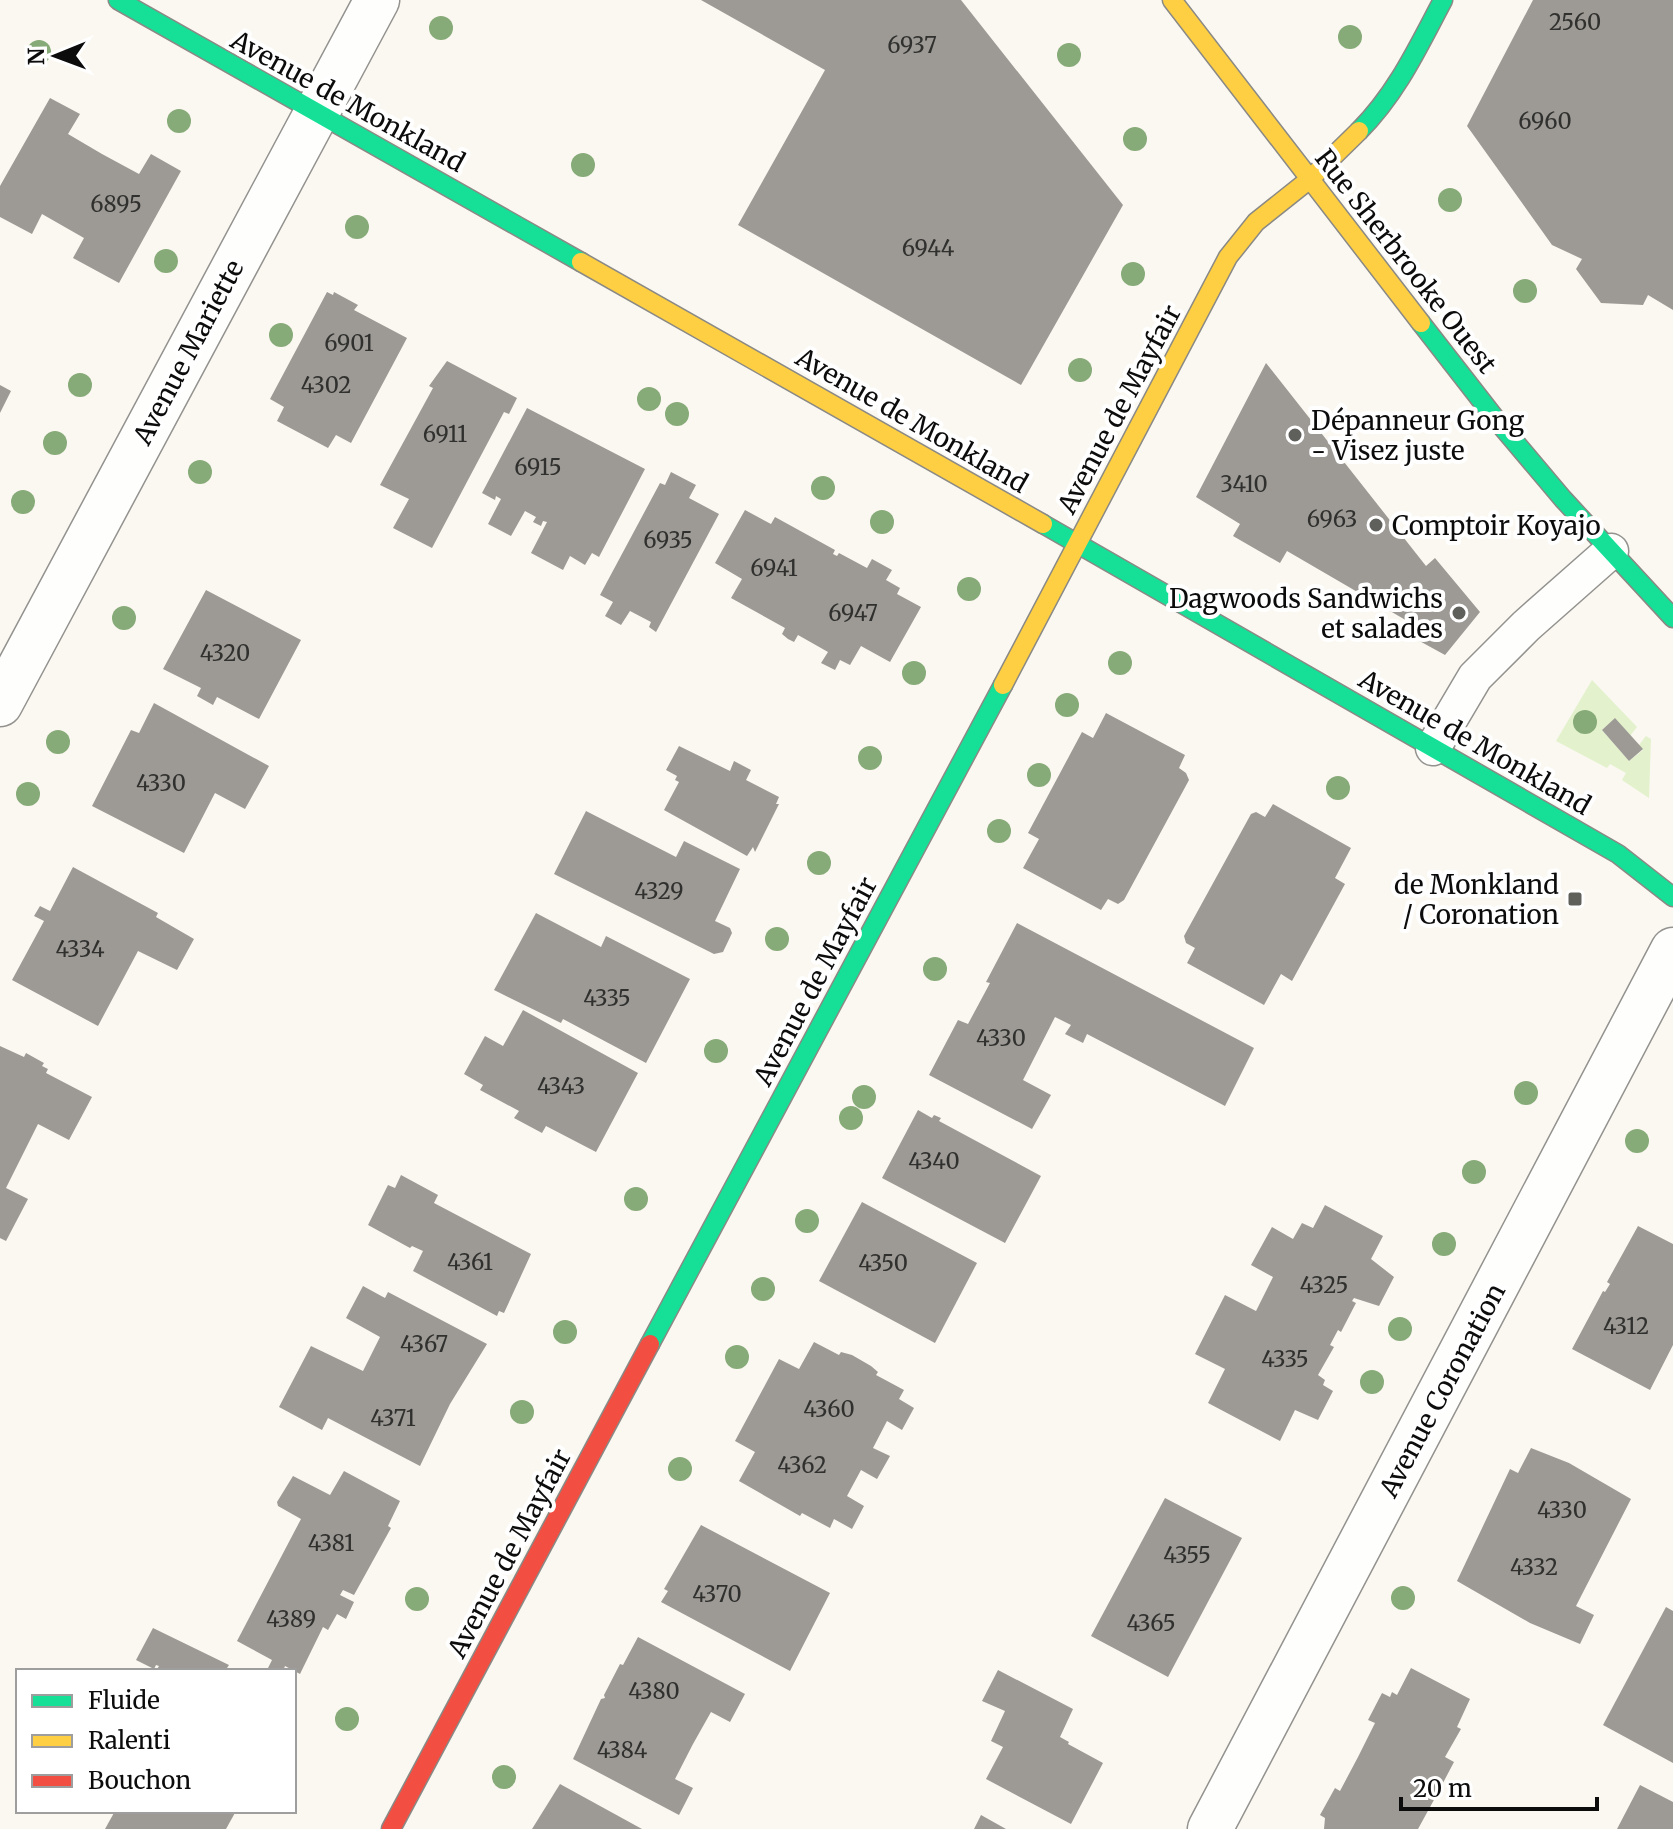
<svg xmlns="http://www.w3.org/2000/svg" width="1673" height="1829" font-family="Merriweather,serif">
  <style>
    .green { fill: #e3f2cd }
    .building { fill: #9d9a96 }
    .lines { fill: none; stroke-linecap: round; stroke-linejoin: round }
    .lane-casing { stroke: #93928f; stroke-width: 37 }
    .street-casing { stroke: #93928f; stroke-width: 47 }
    .fast-casing { stroke: #8a8985; stroke-width: 21 }
    .slow-casing { stroke: #8a8985; stroke-width: 21 }
    .jam-casing { stroke: #8a8985; stroke-width: 21 }
    .lane { stroke: #fefefd; stroke-width: 34 }
    .street { stroke: #fefefd; stroke-width: 44 }
    .fast { stroke: #16e098; stroke-width: 18 }
    .slow { stroke: #ffcf43; stroke-width: 18 }
    .jam { stroke: #f24e42; stroke-width: 18 }
    .tree { fill: #86aa78 }
    .poi-dot { fill: #5f5f5c; stroke: #fff; stroke-width: 3 }
    .labels { text-anchor: middle; dominant-baseline: central; stroke-width: 8; stroke-linejoin: round; paint-order: stroke }
    .number-label { font-size: 22px; fill: #30302e }
    .street-label { font-size: 26px; fill: #0c0c0c; stroke: #fff }
    .poi-label { font-size: 26px; fill: #0c0c0c; stroke: #fff; text-anchor: start }
  </style>
  <rect width="100%" height="100%" fill="#faf8f0"/>
  <polygon class="green" points="1592,680 1637,727 1630,736 1615,719 1602,730 1629,761 1643,750 1639,745 1646,736 1651,739 1649,798 1622,780 1626,773 1610,764 1607,768 1556,741"/>
  <g class="building">
    <polygon points="701,0 961,0 1123,205 1021,385 738,225 825,70"/>
    <polygon points="1533,0 1673,0 1673,310 1648,295 1643,305 1601,303 1576,269 1582,259 1552,245 1467,126"/>
    <polygon points="50,98 80,114 68,134 102,154 139,174 151,154 181,171 119,283 73,258 84,238 42,214 32,234 0,217 0,186"/>
    <polygon points="327,292 333,295 334,292 358,305 354,310 407,338 351,443 336,435 328,448 277,421 284,407 270,399"/>
    <polygon points="447,361 517,398 509,414 504,412 432,548 393,528 409,499 380,485 433,388 429,386"/>
    <polygon points="1266,363 1426,566 1435,558 1480,612 1445,655 1414,638 1421,629 1287,551 1280,563 1233,536 1240,524 1196,497"/>
    <polygon points="0,385 11,391 0,413"/>
    <polygon points="527,408 645,469 599,557 592,553 585,565 570,556 563,570 531,553 547,522 543,521 541,526 533,522 536,517 525,511 511,536 488,524 501,499 496,496 495,500 482,493"/>
    <polygon points="671,472 696,485 689,498 719,514 656,632 649,627 651,622 630,611 621,625 605,616 613,602 600,595 660,483 665,485"/>
    <polygon points="745,510 771,524 775,517 835,550 833,554 837,556 839,553 867,568 872,559 892,570 886,580 900,588 897,594 921,607 890,662 861,646 850,665 840,660 835,670 821,663 828,652 798,635 794,642 788,639 782,634 785,628 731,598 742,579 715,563"/>
    <polygon points="206,590 301,640 259,719 217,697 213,705 197,696 201,688 163,669"/>
    <polygon points="154,703 269,766 245,809 215,793 184,853 92,806 131,730 139,733"/>
    <polygon points="1106,713 1185,755 1179,768 1186,773 1189,780 1124,900 1118,904 1108,899 1101,910 1023,868 1039,839 1028,833 1082,732 1093,738"/>
    <polygon points="1615,718 1643,749 1629,761 1602,730"/>
    <polygon points="679,746 730,771 734,761 751,770 746,780 779,797 776,804 779,804 755,852 753,847 747,856 664,810 679,782 675,780 677,776 666,770"/>
    <polygon points="1273,804 1351,848 1335,878 1345,884 1292,981 1281,974 1264,1005 1187,963 1195,948 1186,943 1184,936 1251,814 1256,812 1265,817"/>
    <polygon points="586,811 676,857 684,841 740,869 715,921 730,928 732,933 723,952 714,954 554,874"/>
    <polygon points="73,867 158,913 156,917 194,939 177,970 138,951 98,1026 12,980 44,921 34,916 40,906 50,911"/>
    <polygon points="536,913 601,947 606,936 690,979 646,1063 563,1019 561,1023 494,990"/>
    <polygon points="1017,923 1254,1048 1225,1106 1087,1034 1083,1043 1065,1034 1071,1025 1055,1017 1023,1080 1051,1095 1032,1129 929,1075 958,1020 968,1024 990,983 986,982"/>
    <polygon points="523,1010 638,1073 596,1152 546,1126 542,1133 514,1118 519,1111 480,1090 483,1085 464,1074 485,1036 503,1046"/>
    <polygon points="0,1046 24,1057 26,1053 44,1063 42,1066 48,1069 46,1073 92,1097 69,1140 38,1124 6,1188 28,1199 6,1241 0,1238"/>
    <polygon points="918,1110 932,1118 934,1115 941,1118 939,1121 1041,1176 1005,1243 882,1178"/>
    <polygon points="401,1175 438,1195 434,1203 531,1254 504,1313 499,1311 497,1316 413,1271 423,1251 412,1246 410,1248 368,1225 388,1185 395,1188"/>
    <polygon points="862,1202 977,1263 935,1343 819,1281"/>
    <polygon points="1325,1205 1383,1236 1371,1259 1394,1277 1379,1306 1354,1298 1352,1301 1356,1303 1341,1332 1338,1330 1330,1345 1334,1347 1318,1375 1325,1380 1323,1385 1333,1391 1318,1420 1295,1410 1280,1441 1208,1403 1225,1369 1195,1354 1225,1295 1256,1311 1273,1277 1251,1265 1272,1227 1293,1239 1302,1223 1313,1228"/>
    <polygon points="1638,1226 1673,1244 1673,1345 1650,1390 1572,1349 1603,1291 1605,1292 1610,1284 1607,1282"/>
    <polygon points="363,1286 385,1298 388,1292 487,1344 450,1404 420,1466 328,1418 322,1430 279,1407 311,1346 363,1371 380,1337 346,1318"/>
    <polygon points="814,1342 839,1355 841,1352 852,1355 871,1366 878,1372 876,1375 904,1390 899,1399 914,1408 902,1430 887,1421 873,1448 890,1456 877,1479 861,1470 847,1496 864,1506 852,1529 834,1519 830,1528 802,1513 800,1516 739,1481 755,1452 735,1441 779,1359 799,1369"/>
    <polygon points="1531,1448 1569,1463 1631,1499 1576,1606 1594,1615 1580,1644 1530,1623 1457,1581 1510,1469 1518,1473"/>
    <polygon points="344,1471 400,1501 388,1526 391,1528 354,1595 343,1590 340,1595 354,1602 346,1619 337,1614 328,1630 323,1627 300,1674 285,1666 283,1671 273,1671 268,1668 272,1660 237,1641 301,1519 278,1506 277,1502 293,1476 330,1495"/>
    <polygon points="1165,1498 1242,1538 1168,1677 1091,1636"/>
    <polygon points="701,1525 830,1593 790,1671 661,1602 668,1591 664,1589"/>
    <polygon points="1666,1607 1673,1611 1673,1763 1603,1725"/>
    <polygon points="153,1628 229,1665 225,1671 156,1671 159,1666 156,1665 154,1669 136,1660"/>
    <polygon points="638,1637 745,1694 730,1722 711,1712 693,1744 675,1779 693,1788 679,1815 573,1759 601,1699 605,1698 604,1695 620,1664 623,1665"/>
    <polygon points="1411,1668 1470,1699 1457,1727 1461,1729 1445,1757 1454,1762 1435,1798 1418,1829 1324,1829 1325,1818 1320,1815 1335,1788 1340,1791 1358,1757 1375,1723 1368,1720 1382,1693 1390,1697 1392,1692 1397,1695"/>
    <polygon points="998,1670 1073,1709 1060,1737 1069,1742 1068,1744 1103,1763 1071,1824 986,1779 1003,1747 991,1741 1005,1711 982,1701"/>
    <polygon points="560,1784 642,1829 532,1829"/>
    <polygon points="1640,1785 1673,1802 1673,1829 1617,1829"/>
    <polygon points="115,1811 236,1811 226,1829 105,1829"/>
    <polygon points="981,1815 1006,1829 974,1829"/>
  </g>
  <g class="lines">
    <g class="lane-casing">
      <polyline id="lane" points="1433,748 1475,677 1526,626 1611,551"/>
    </g>
    <g class="street-casing">
      <g id="street">
        <polyline points="0,704 377,0"/>
        <polyline points="1210,1829 1673,950"/>
      </g>
    </g>
    <g class="fast-casing">
      <g id="fast">
        <polyline points="118,0 581,262"/>
        <path d="M1359 131C1397 93 1418 47 1443 0"/>
        <polyline points="1421,323 1498,422 1563,499 1673,618"/>
        <polyline points="1043,524 1618,854 1673,897"/>
        <polyline points="650,1344 1003,685"/>
      </g>
    </g>
    <g class="slow-casing">
      <g id="slow">
        <polyline points="1172,0 1421,323"/>
        <polyline points="581,262 1043,524"/>
        <polyline points="1003,685 1228,257 1256,222 1310,179 1359,131"/>
      </g>
    </g>
    <g class="jam-casing">
      <polyline id="jam" points="391,1829 650,1344"/>
    </g>
    <use href="#lane" class="lane"/>
    <use href="#street" class="street"/>
    <use href="#fast" class="fast"/>
    <use href="#slow" class="slow"/>
    <use href="#jam" class="jam"/>
  </g>
  <g class="tree">
    <circle cx="441" cy="28" r="12"/>
    <circle cx="1350" cy="37" r="12"/>
    <circle cx="39" cy="52" r="12"/>
    <circle cx="1069" cy="55" r="12"/>
    <circle cx="179" cy="121" r="12"/>
    <circle cx="1135" cy="139" r="12"/>
    <circle cx="583" cy="165" r="12"/>
    <circle cx="1450" cy="200" r="12"/>
    <circle cx="357" cy="227" r="12"/>
    <circle cx="166" cy="261" r="12"/>
    <circle cx="1133" cy="274" r="12"/>
    <circle cx="1525" cy="291" r="12"/>
    <circle cx="281" cy="335" r="12"/>
    <circle cx="1080" cy="370" r="12"/>
    <circle cx="80" cy="385" r="12"/>
    <circle cx="649" cy="399" r="12"/>
    <circle cx="677" cy="414" r="12"/>
    <circle cx="55" cy="443" r="12"/>
    <circle cx="200" cy="472" r="12"/>
    <circle cx="823" cy="488" r="12"/>
    <circle cx="23" cy="502" r="12"/>
    <circle cx="882" cy="522" r="12"/>
    <circle cx="969" cy="589" r="12"/>
    <circle cx="124" cy="618" r="12"/>
    <circle cx="1120" cy="663" r="12"/>
    <circle cx="914" cy="673" r="12"/>
    <circle cx="1067" cy="705" r="12"/>
    <circle cx="1585" cy="722" r="12"/>
    <circle cx="58" cy="742" r="12"/>
    <circle cx="870" cy="758" r="12"/>
    <circle cx="1039" cy="775" r="12"/>
    <circle cx="1338" cy="788" r="12"/>
    <circle cx="28" cy="794" r="12"/>
    <circle cx="999" cy="831" r="12"/>
    <circle cx="819" cy="863" r="12"/>
    <circle cx="777" cy="939" r="12"/>
    <circle cx="935" cy="969" r="12"/>
    <circle cx="716" cy="1051" r="12"/>
    <circle cx="1526" cy="1093" r="12"/>
    <circle cx="864" cy="1097" r="12"/>
    <circle cx="851" cy="1118" r="12"/>
    <circle cx="1637" cy="1141" r="12"/>
    <circle cx="1474" cy="1172" r="12"/>
    <circle cx="636" cy="1199" r="12"/>
    <circle cx="807" cy="1221" r="12"/>
    <circle cx="1444" cy="1244" r="12"/>
    <circle cx="763" cy="1289" r="12"/>
    <circle cx="1400" cy="1329" r="12"/>
    <circle cx="565" cy="1332" r="12"/>
    <circle cx="737" cy="1357" r="12"/>
    <circle cx="1372" cy="1382" r="12"/>
    <circle cx="522" cy="1412" r="12"/>
    <circle cx="680" cy="1469" r="12"/>
    <circle cx="1403" cy="1598" r="12"/>
    <circle cx="417" cy="1599" r="12"/>
    <circle cx="347" cy="1719" r="12"/>
    <circle cx="504" cy="1777" r="12"/>
  </g>
  <g class="poi-dot">
    <circle cx="1295" cy="435" r="8"/>
    <circle cx="1376" cy="525" r="8"/>
    <circle cx="1459" cy="613" r="8"/>
    <rect x="1567" y="891" width="16" height="16" rx="4"/>
  </g>
  <g class="labels">
    <g class="number-label">
      <text x="1575" y="22">2560</text>
      <text x="912" y="45">6937</text>
      <text x="1545" y="121">6960</text>
      <text x="116" y="204">6895</text>
      <text x="928" y="248">6944</text>
      <text x="349" y="343">6901</text>
      <text x="326" y="385">4302</text>
      <text x="445" y="434">6911</text>
      <text x="538" y="467">6915</text>
      <text x="1244" y="484">3410</text>
      <text x="1332" y="519">6963</text>
      <text x="668" y="540">6935</text>
      <text x="774" y="568">6941</text>
      <text x="853" y="613">6947</text>
      <text x="225" y="653">4320</text>
      <text x="161" y="783">4330</text>
      <text x="659" y="891">4329</text>
      <text x="80" y="949">4334</text>
      <text x="607" y="998">4335</text>
      <text x="1001" y="1038">4330</text>
      <text x="561" y="1086">4343</text>
      <text x="934" y="1161">4340</text>
      <text x="470" y="1262">4361</text>
      <text x="883" y="1263">4350</text>
      <text x="1324" y="1285">4325</text>
      <text x="1626" y="1326">4312</text>
      <text x="424" y="1344">4367</text>
      <text x="1285" y="1359">4335</text>
      <text x="829" y="1409">4360</text>
      <text x="393" y="1418">4371</text>
      <text x="802" y="1465">4362</text>
      <text x="1562" y="1510">4330</text>
      <text x="331" y="1543">4381</text>
      <text x="1187" y="1555">4355</text>
      <text x="1534" y="1567">4332</text>
      <text x="717" y="1594">4370</text>
      <text x="291" y="1619">4389</text>
      <text x="1151" y="1623">4365</text>
      <text x="654" y="1691">4380</text>
      <text x="622" y="1750">4384</text>
    </g>
    <g class="street-label">
      <text transform="translate(348 101) rotate(29)">Avenue de Monkland</text>
      <text transform="translate(1406 261) rotate(52)">Rue Sherbrooke Ouest</text>
      <text transform="translate(188 352) rotate(-62)">Avenue Mariette</text>
      <text transform="translate(1119 409) rotate(-62)">Avenue de Mayfair</text>
      <text transform="translate(912 420) rotate(30)">Avenue de Monkland</text>
      <text transform="translate(1475 742) rotate(30)">Avenue de Monkland</text>
      <text transform="translate(815 981) rotate(-62)">Avenue de Mayfair</text>
      <text transform="translate(1442 1390) rotate(-62)">Avenue Coronation</text>
      <text transform="translate(509 1553) rotate(-62)">Avenue de Mayfair</text>
    </g>
    <g class="poi-label">
      <text x="1311" y="420">Dépanneur Gong<tspan x="1311" dy="30">- Visez juste</tspan></text>
      <text x="1392" y="525">Comptoir Koyajo</text>
      <text x="1443" y="598" text-anchor="end">Dagwoods Sandwichs<tspan x="1443" dy="30">et salades</tspan></text>
      <text x="1559" y="884" text-anchor="end">de Monkland<tspan x="1559" dy="30">/ Coronation</tspan></text>
    </g>
  </g>
  <rect x="16" y="1669" width="280" height="144" fill="#ffffff" stroke="#9e9e9e" stroke-width="2"/>
  <rect x="32" y="1695" width="40" height="12" fill="#16e098" stroke="#9e9e9e" stroke-width="2"/>
  <text x="88" y="1709" font-size="24" fill="#0c0c0c">Fluide</text>
  <rect x="32" y="1735" width="40" height="12" fill="#ffcf43" stroke="#9e9e9e" stroke-width="2"/>
  <text x="88" y="1749" font-size="24" fill="#0c0c0c">Ralenti</text>
  <rect x="32" y="1775" width="40" height="12" fill="#f24e42" stroke="#9e9e9e" stroke-width="2"/>
  <text x="88" y="1789" font-size="24" fill="#0c0c0c">Bouchon</text>
  <g transform="translate(56 56) rotate(269)" stroke="#ffffff" stroke-width="6" paint-order="stroke">
  <path d="M0-6L14 30L0 20L-14 30Z" fill="#0c0c0c"/>
  <text y="-12" font-size="22" font-weight="bold" text-anchor="middle" fill="#0c0c0c">N</text>
  </g>
  <path d="M1401 1797v12h196v-12" fill="none" stroke="#0c0c0c" stroke-width="4"/>
  <text x="1413" y="1797" font-size="24" fill="#0c0c0c" stroke="#ffffff" stroke-width="6" paint-order="stroke">20 m</text>
</svg>
